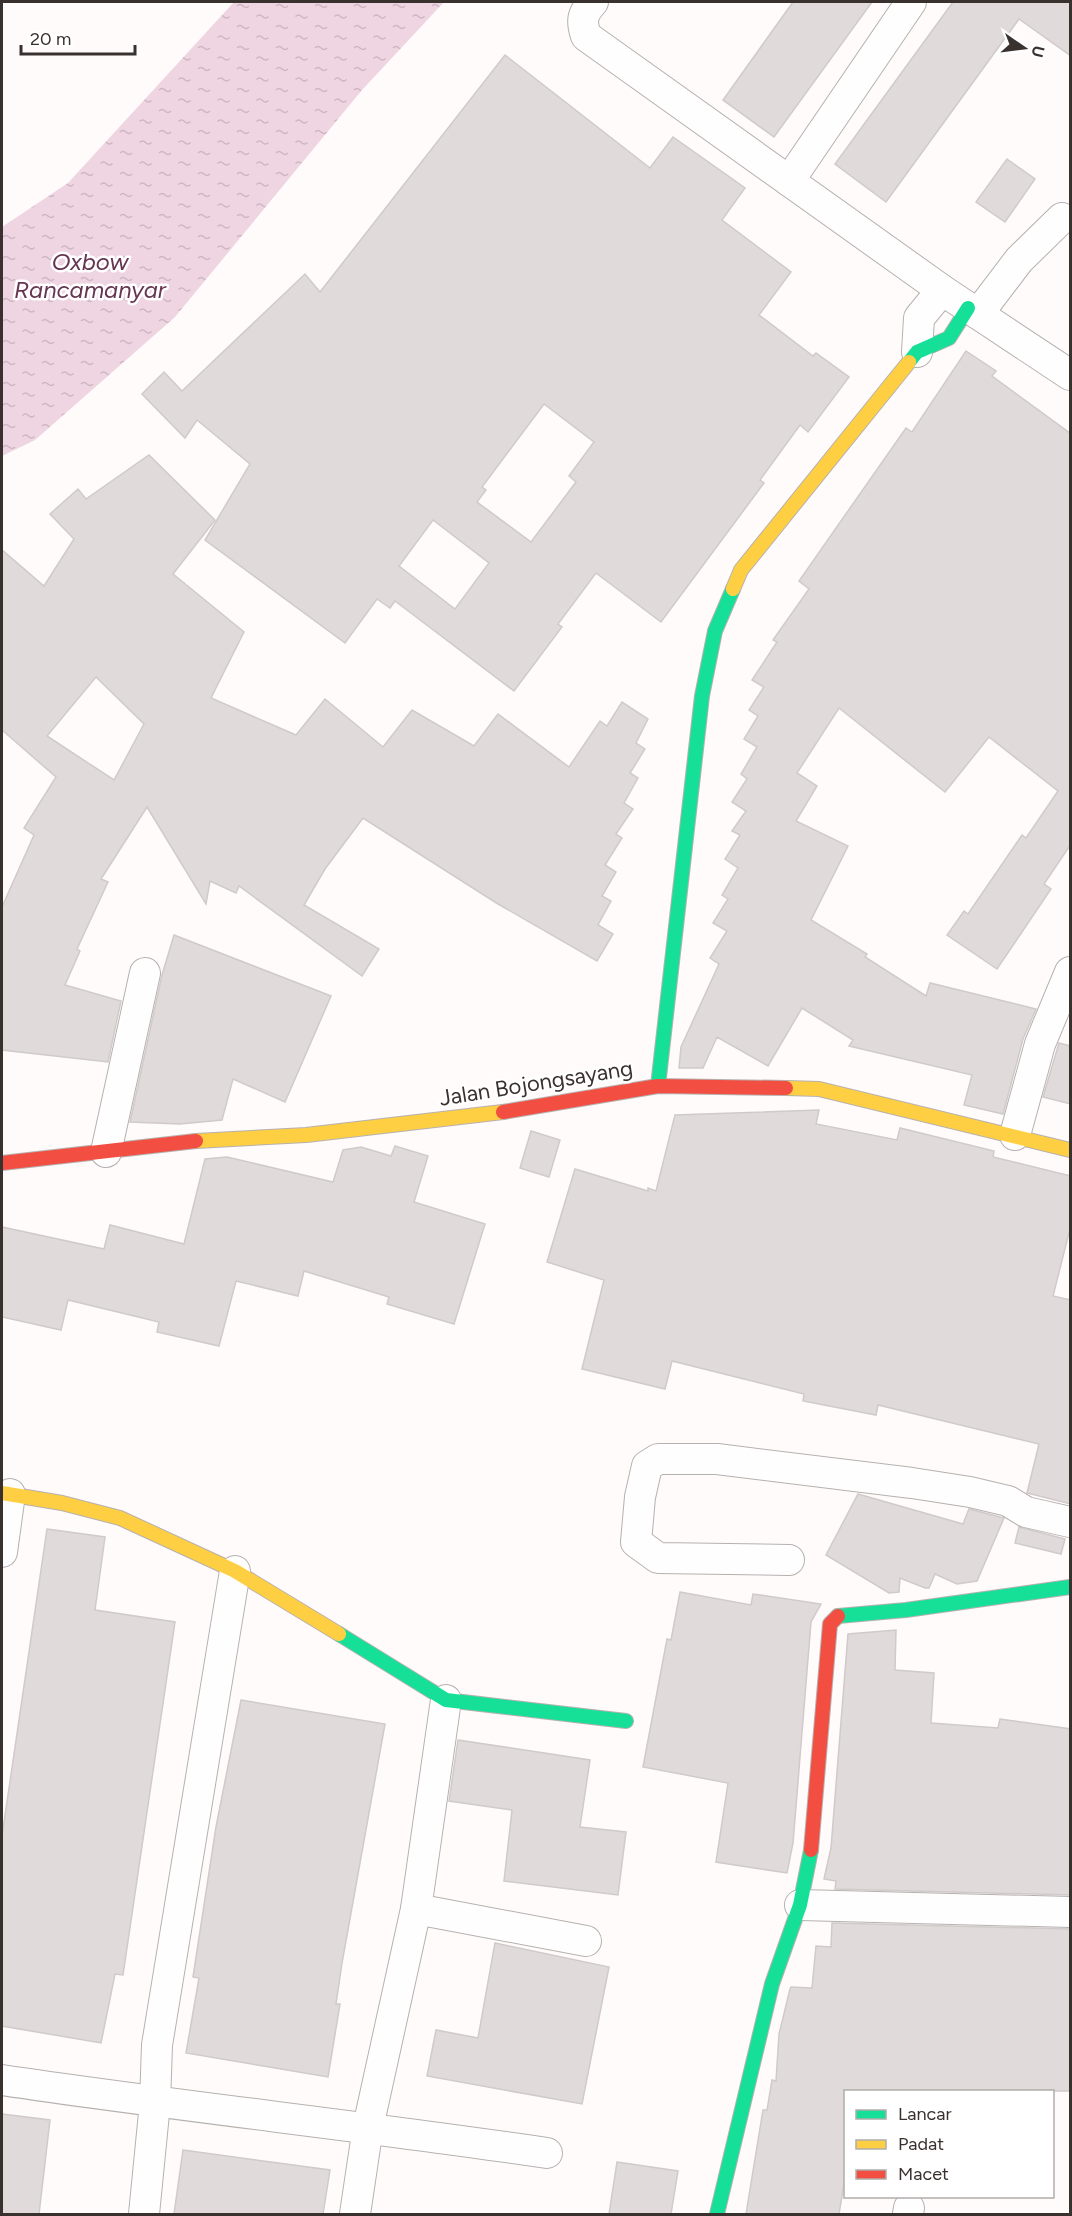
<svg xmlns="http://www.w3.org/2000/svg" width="1072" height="2216" font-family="Figtree,sans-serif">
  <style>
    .water { fill: url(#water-ripples) }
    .building { fill: #e0dbda; stroke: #d0caca; stroke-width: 1.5; fill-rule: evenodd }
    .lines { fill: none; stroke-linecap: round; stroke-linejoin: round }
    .street-casing { stroke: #b6b1af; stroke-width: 32 }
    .fast-casing { stroke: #b6b1af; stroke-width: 16 }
    .slow-casing { stroke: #b6b1af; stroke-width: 16 }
    .jam-casing { stroke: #b6b1af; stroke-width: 16 }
    .street { stroke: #fffefe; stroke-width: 30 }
    .fast { stroke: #16e098; stroke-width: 14 }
    .slow { stroke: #ffcf43; stroke-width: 14 }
    .jam { stroke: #f24e42; stroke-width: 14 }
    .labels { text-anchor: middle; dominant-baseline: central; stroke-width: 5; stroke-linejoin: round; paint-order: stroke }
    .street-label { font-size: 22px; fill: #39312e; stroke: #fff }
    .water-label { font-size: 24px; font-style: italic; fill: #663552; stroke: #fff }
  </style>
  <defs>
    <pattern id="water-ripples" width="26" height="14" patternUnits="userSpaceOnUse" patternTransform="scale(1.5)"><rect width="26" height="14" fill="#efd4e2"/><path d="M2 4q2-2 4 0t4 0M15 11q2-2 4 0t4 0" fill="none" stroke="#ceb6c2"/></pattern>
  </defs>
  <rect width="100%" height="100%" fill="#fefbfa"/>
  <polygon class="water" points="234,2 444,2 362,90 175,317 35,440 2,456 2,227 68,183"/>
  <g class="building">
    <polygon points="793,2 872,2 774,137 723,100"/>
    <polygon points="953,2 1071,2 1071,56 1019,19 886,202 835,164"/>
    <path d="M505 55 650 168 673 137 745 188 722 220 791 272 759 315 813 356 816 353 849 377 808 432 800 425 760 480 764 483 661 622 596 573 558 624 562 627 514 691 395 601 390 608 377 599 345 643 205 540 250 464 197 420 185 438 142 394 164 372 182 391 305 274 320 292ZM544 404 594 442 569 476 576 482 531 542 477 502 486 490 482 487ZM433 520 489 563 455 609 399 566Z"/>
    <polygon points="1007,159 1035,179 1005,222 976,202"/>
    <polygon points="966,351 996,371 992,376 1071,434 1071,844 1044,884 1051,889 997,969 947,935 964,911 968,914 1022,835 1026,838 1058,791 989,737 945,792 839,708 797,773 817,786 796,821 848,846 811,920 867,954 865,957 926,996 930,983 1036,1009 1023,1039 1003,1114 964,1105 972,1075 849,1046 853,1040 802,1008 768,1066 717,1037 703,1068 679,1068 681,1047 719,964 710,958 727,931 713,923 728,899 722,895 738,868 725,859 740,835 732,831 746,811 732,802 747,779 741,774 757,747 744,739 758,716 749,710 764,687 752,680 777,642 773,640 809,589 799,581 906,428 912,432"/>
    <path d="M149 455 215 520 173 574 244 632 211 698 296 735 325 699 383 747 412 710 474 746 498 714 569 767 600 721 607 726 622 702 648 719 636 743 645 749 630 773 638 778 624 803 633 809 616 834 622 838 605 865 616 872 602 896 611 901 598 925 613 934 597 961 498 904 363 818 325 869 304 905 379 949 362 976 239 886 236 893 210 881 206 904 147 807 101 879 108 882 77 949 80 951 65 985 121 1001 108 1062 2 1050V907L34 835 24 828 56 777 2 730V550L44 586 74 539 50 514 78 489 86 499ZM96 677 144 724 114 780 47 736Z"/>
    <polygon points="174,935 331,996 285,1102 233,1079 222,1120 180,1124 130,1122 162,975"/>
    <polygon points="1059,1043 1071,1046 1071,1104 1043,1097"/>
    <polygon points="819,1110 816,1124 897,1140 900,1128 994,1151 993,1157 1071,1176 1071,1225 1053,1296 1071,1300 1071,1504 1027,1493 1039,1444 878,1405 876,1415 803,1401 804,1394 672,1361 665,1389 582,1369 604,1280 547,1262 575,1169 648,1191 648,1188 656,1191 675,1115"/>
    <polygon points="531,1131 560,1140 549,1177 520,1168"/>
    <polygon points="395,1146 428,1156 414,1202 485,1224 454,1324 387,1304 389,1297 304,1271 298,1296 236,1281 219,1346 157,1332 159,1322 68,1300 61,1330 2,1317 2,1227 104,1249 110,1225 184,1244 205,1159 227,1157 333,1182 343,1150 361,1147 391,1156"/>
    <polygon points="858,1494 963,1524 969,1509 1004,1518 977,1581 957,1584 935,1574 929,1588 925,1588 900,1578 899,1592 889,1593 826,1555"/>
    <polygon points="1019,1527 1065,1539 1061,1554 1015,1543"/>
    <polygon points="47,1529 105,1537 95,1610 175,1622 123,1975 115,1974 101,2043 2,2026 2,1836"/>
    <polygon points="680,1592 751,1605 753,1594 821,1604 811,1622 793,1843 787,1873 716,1862 728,1783 643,1767 667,1639 671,1640"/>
    <polygon points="896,1630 895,1670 934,1673 931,1723 998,1728 1000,1719 1071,1729 1071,1895 835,1889 836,1881 824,1879 831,1848 848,1634"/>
    <polygon points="241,1700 385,1724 342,1963 336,2004 340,2004 328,2077 186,2053 199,1978 193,1977 216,1827"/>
    <polygon points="458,1740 590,1760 580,1827 626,1832 618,1895 504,1881 512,1810 449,1801"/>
    <polygon points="832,1923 1071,1929 1071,2091 846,2091 846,2172 839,2214 746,2214 763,2110 767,2110 772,2080 776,2081 779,2034 790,1989 791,1987 812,1988 816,1946 831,1947"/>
    <polygon points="495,1943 609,1967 582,2104 427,2076 436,2030 478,2038"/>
    <polygon points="2,2114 50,2120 39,2214 2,2214"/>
    <polygon points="183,2150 330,2170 323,2214 174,2214"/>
    <polygon points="617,2162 678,2171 671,2214 609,2214"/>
  </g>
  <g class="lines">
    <g class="street-casing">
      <g id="street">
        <path d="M593 2C582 14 581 21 586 36L942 290 1070 375"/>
        <polyline points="789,181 911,2"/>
        <polyline points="978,314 1019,260 1062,218"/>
        <polyline points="917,352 919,318 942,290"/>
        <polyline points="1015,1135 1040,1044 1070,972"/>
        <polyline points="106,1152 145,973"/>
        <polyline points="2,1552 10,1494"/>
        <polyline points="789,1560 658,1558 636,1542 640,1497 647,1466 658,1459 717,1459 912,1483 970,1492 1008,1501 1026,1512 1070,1522"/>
        <polyline points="800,1905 1070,1912"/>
        <polyline points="416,1909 586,1941"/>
        <path d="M2 2080C183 2107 365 2126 547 2153"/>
        <polyline points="144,2214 155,2103 157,2045 235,1571"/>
        <polyline points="355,2214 368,2127 416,1909 446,1700"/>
        <polyline points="908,2214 909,2208"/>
      </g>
    </g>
    <g class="fast-casing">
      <g id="fast">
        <polyline points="909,362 917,352 949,338 968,308"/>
        <polyline points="658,1086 702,696 715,631 733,589"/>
        <polyline points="838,1616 906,1610 1070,1587"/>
        <polyline points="339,1634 446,1700 626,1721"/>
        <polyline points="717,2214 772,1984 800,1905 811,1850"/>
      </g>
    </g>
    <g class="slow-casing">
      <g id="slow">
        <polyline points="733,589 741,570 909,362"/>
        <polyline points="786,1088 819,1089 1070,1150"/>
        <polyline points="196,1141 306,1135 503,1112"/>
        <polyline points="2,1493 62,1503 120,1518 235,1571 339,1634"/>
      </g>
    </g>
    <g class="jam-casing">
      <g id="jam">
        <polyline points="503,1112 658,1086 786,1088"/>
        <polyline points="2,1163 196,1141"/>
        <polyline points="811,1850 830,1624 838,1616"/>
      </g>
    </g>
    <use href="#street" class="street"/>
    <use href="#fast" class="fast"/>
    <use href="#slow" class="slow"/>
    <use href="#jam" class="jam"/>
  </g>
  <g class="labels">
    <g class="street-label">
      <text transform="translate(536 1083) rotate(-9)">Jalan Bojongsayang</text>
    </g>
    <g class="water-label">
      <text x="90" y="261">Oxbow<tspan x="90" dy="28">Rancamanyar</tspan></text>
    </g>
  </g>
  <rect width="1072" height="2216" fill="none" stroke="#39312e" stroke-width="6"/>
  <rect x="844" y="2090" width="210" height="108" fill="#ffffff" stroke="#b0adab" stroke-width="1.5"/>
  <rect x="856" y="2110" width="30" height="9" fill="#16e098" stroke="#b0adab" stroke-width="1.5"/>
  <text x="898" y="2120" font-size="18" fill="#39312e">Lancar</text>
  <rect x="856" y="2140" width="30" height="9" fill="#ffcf43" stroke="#b0adab" stroke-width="1.5"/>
  <text x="898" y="2150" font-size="18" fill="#39312e">Padat</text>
  <rect x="856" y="2170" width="30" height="9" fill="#f24e42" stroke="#b0adab" stroke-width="1.5"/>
  <text x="898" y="2180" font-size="18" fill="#39312e">Macet</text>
  <g transform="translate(1024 48) rotate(104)" stroke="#ffffff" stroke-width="4.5" paint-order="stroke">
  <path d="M0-4.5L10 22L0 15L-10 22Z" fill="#39312e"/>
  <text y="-9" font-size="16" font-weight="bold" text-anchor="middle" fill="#39312e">U</text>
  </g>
  <path d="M21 45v9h114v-9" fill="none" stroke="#39312e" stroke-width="3"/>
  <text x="30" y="45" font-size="18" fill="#39312e" stroke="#ffffff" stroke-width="4.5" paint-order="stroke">20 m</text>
</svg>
